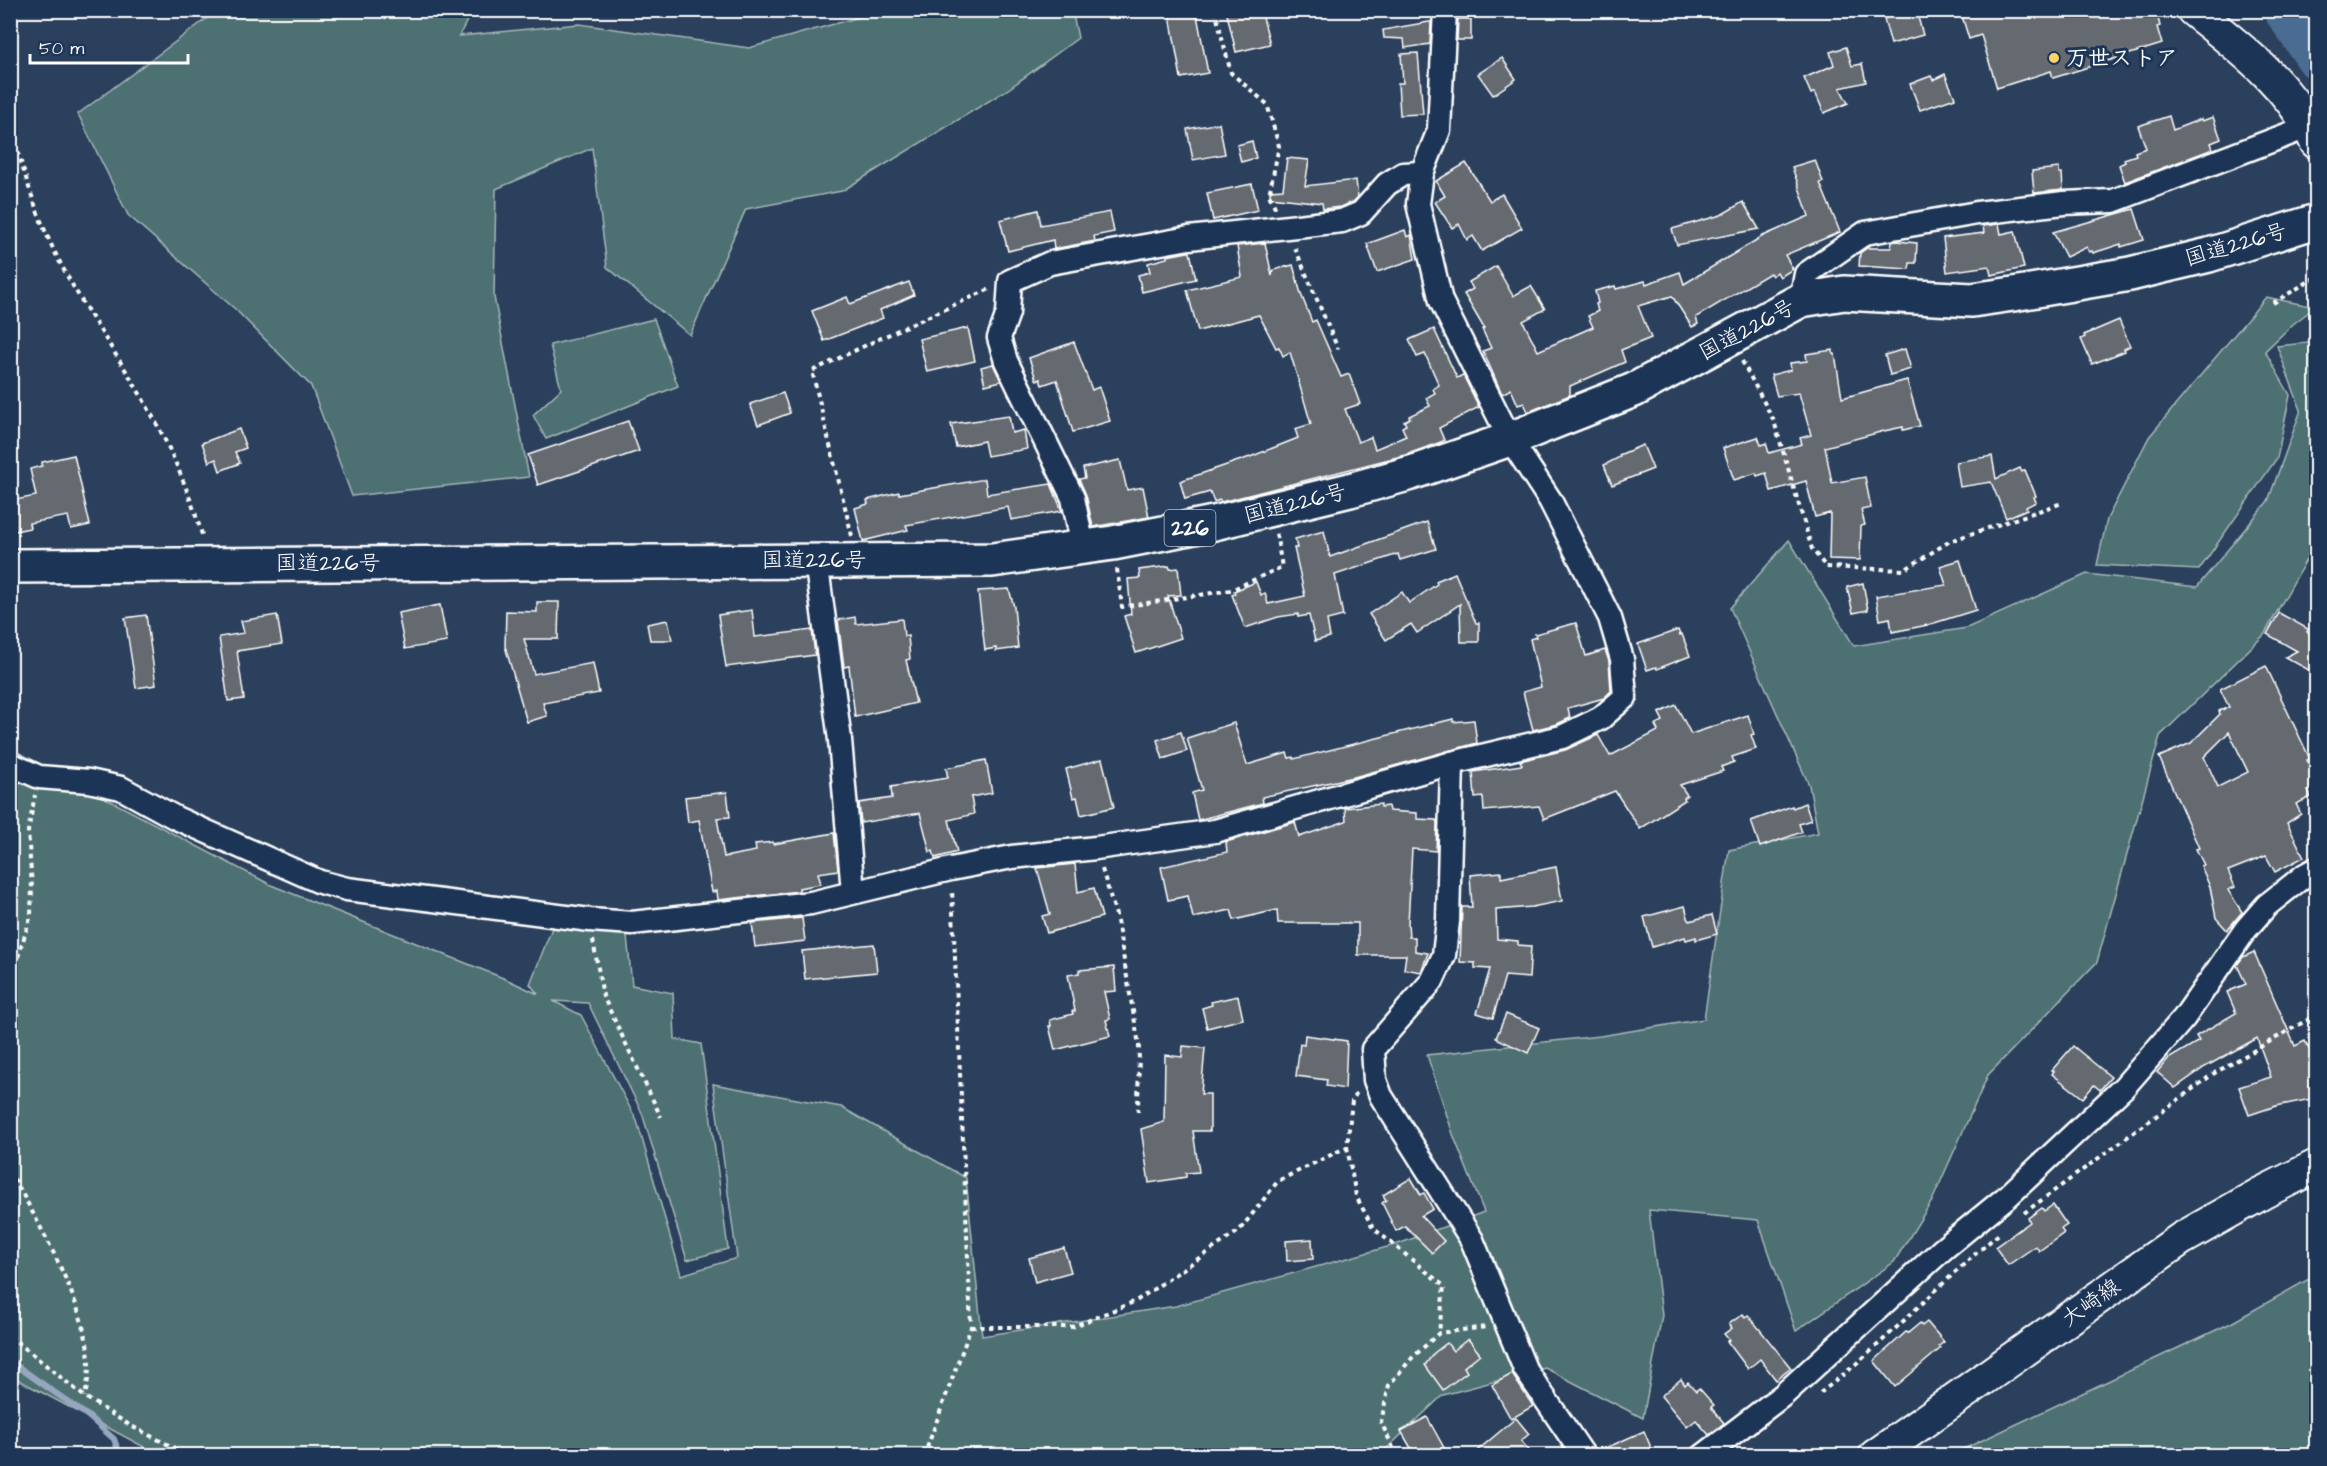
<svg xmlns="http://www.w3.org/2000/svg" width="2327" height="1466" font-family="'Architects Daughter','Klee One',sans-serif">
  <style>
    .green { fill: #4d7072; stroke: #a6b8b8; stroke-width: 1.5 }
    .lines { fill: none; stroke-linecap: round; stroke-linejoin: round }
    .stream { stroke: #94a7be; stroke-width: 6 }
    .river { stroke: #4c6c92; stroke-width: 38 }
    .building { fill: #656b70; stroke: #fff; stroke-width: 1.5; fill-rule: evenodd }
    .street-casing { stroke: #fff; stroke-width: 27 }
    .secondary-casing { stroke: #fff; stroke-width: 36 }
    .highway-casing { stroke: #fff; stroke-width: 38 }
    .path { stroke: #fff; stroke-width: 4; stroke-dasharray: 4.5 4.5; stroke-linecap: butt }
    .street { stroke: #1d3557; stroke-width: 22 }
    .secondary { stroke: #1d3557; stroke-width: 32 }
    .highway { stroke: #1d3557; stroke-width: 33 }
    .poi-dot { fill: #ffd166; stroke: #1d3557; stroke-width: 2 }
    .labels { text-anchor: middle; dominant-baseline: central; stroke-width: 6; stroke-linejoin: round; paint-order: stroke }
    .shield { fill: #1d3557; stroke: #bbc2cd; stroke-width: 1.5 }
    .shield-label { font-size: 21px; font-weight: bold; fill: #fff }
    .poi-label { font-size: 22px; font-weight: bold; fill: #fff; stroke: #1d3557; text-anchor: start }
    .street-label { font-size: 22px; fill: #fff; stroke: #1d3557 }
  </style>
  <rect width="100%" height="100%" fill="#2b405c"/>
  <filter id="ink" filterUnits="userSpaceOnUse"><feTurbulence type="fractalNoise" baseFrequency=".0167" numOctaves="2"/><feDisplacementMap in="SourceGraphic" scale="12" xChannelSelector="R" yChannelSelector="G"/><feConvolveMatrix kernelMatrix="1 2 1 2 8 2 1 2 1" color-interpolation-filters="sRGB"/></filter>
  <g filter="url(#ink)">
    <g class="green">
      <polygon points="1072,10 1078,38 1007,90 842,191 746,209 690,335 607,267 592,148 496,189 494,297 529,477 352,496 311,386 235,309 128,215 78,114 217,11 472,11 459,36 579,24 749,48 873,13 874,11"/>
      <polygon points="2266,297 2315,307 2292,325 2265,351 2290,395 2277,458 2199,570 2097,565 2107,519 2149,437"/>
      <polygon points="654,319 678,386 546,439 533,415 561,389 550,345"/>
      <polygon points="2316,342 2316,542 2264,635 2160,736 2097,962 1988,1075 1932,1201 1894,1262 1796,1331 1758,1220 1649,1210 1662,1315 1643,1418 1545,1368 1443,1395 1380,1455 159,1455 11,1376 10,748 271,885 508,980 538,994 530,984 552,928 626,926 632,985 673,993 675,1039 701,1044 728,1249 687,1260 642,1113 588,1003 553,1001 581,1015 637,1121 681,1275 737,1258 713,1084 841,1107 966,1178 982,1336 1176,1306 1398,1244 1484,1212 1454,1137 1427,1055 1600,1036 1704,1019 1729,850 1818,833 1809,785 1730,608 1789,540 1854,646 1967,628 2087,574 2197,587 2268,501 2301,410 2277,346"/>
      <polygon points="2316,1275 2316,1455 1951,1455 2231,1323"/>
    </g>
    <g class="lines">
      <polyline class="stream" points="10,1361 88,1416 114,1439 120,1456"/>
      <polyline class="river" points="2282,10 2316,60"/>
    </g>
    <g class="building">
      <polygon points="1169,10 1196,10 1208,73 1181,78"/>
      <polygon points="1226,10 1261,10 1270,44 1236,52"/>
      <polygon points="1887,10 1916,10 1923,35 1891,44 1884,19 1889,17"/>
      <polygon points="1981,10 2156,10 2160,26 2157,27 2162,44 2053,78 2051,71 1997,88 1981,35 1969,39 1962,16"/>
      <polygon points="1458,19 1471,19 1471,40 1457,40"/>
      <polygon points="1429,22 1431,22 1430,44 1405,48 1404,39 1384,38 1383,30"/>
      <polygon points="1846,47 1852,66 1862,64 1866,82 1840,88 1848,103 1824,113 1815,92 1811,94 1804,78 1834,65 1830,52"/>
      <polygon points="1418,53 1423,114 1400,115 1398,83 1403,83 1401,54"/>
      <polygon points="1502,58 1516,79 1493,95 1478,74"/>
      <polygon points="1945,74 1955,98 1920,110 1910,84 1931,76 1933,80"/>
      <polygon points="2169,116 2173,130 2201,119 2202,121 2213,117 2221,139 2211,143 2213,149 2125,182 2119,165 2125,162 2124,159 2136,155 2135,152 2146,148 2138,126"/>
      <polygon points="1219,123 1225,154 1193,160 1187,129"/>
      <polygon points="1252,141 1256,158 1241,162 1237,145"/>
      <polygon points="1287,158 1309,160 1305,186 1356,180 1358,197 1353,202 1340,207 1323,209 1322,203 1270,197 1270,190 1283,189"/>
      <polygon points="1815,160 1823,182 1820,183 1840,232 1785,255 1793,269 1780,277 1777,272 1772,276 1770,273 1696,317 1698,324 1692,327 1672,296 1638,306 1651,338 1621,350 1625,362 1570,386 1570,395 1528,412 1524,403 1518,405 1511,389 1502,394 1483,351 1491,348 1482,329 1484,328 1464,294 1473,289 1469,282 1496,266 1513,296 1531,286 1545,309 1523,321 1538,351 1593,327 1588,316 1598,311 1596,304 1598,303 1595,291 1615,286 1616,289 1645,281 1646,284 1680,272 1684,284 1763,236 1809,216 1792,167"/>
      <polygon points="1466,163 1490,201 1502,194 1522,228 1482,251 1473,236 1467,240 1459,224 1452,228 1435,202 1445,196 1436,181"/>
      <polygon points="2059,168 2059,173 2062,173 2063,190 2034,193 2032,171"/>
      <polygon points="1252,184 1258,210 1213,220 1207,193"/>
      <polygon points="1743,202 1759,229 1677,245 1672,229 1721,215"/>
      <polygon points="2134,209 2144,240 2121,247 2121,244 2093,253 2092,251 2089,252 2087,247 2066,257 2053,232"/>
      <polygon points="1038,210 1041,225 1110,212 1114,232 1094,236 1095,241 1054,249 1053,240 1008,251 1000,220"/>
      <polygon points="1999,224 2001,234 2015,231 2024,268 1991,275 1989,266 1947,272 1943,238 1984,233 1983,226"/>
      <polygon points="1405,230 1407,237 1411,235 1415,259 1377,272 1367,244"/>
      <polygon points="1896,241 1917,243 1916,263 1910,263 1909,269 1859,266 1860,253 1867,248 1891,248 1892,242"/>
      <polygon points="1265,243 1272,276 1273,270 1293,265 1301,294 1312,322 1316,320 1341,377 1349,374 1360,404 1345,409 1358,442 1371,437 1375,449 1406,436 1402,427 1406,425 1404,421 1410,418 1409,416 1430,406 1426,398 1435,393 1433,389 1439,385 1425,354 1417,357 1409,340 1434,329 1457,378 1463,375 1479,407 1439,428 1444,440 1441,442 1405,455 1221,502 1220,500 1214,502 1210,492 1185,499 1180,481 1250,457 1298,438 1295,429 1311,424 1290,352 1283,356 1279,347 1276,348 1259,315 1198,331 1187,290 1242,277 1237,246"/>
      <polygon points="1188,252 1190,252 1196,279 1142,292 1138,275 1150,272 1148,263 1167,258 1167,256"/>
      <polygon points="909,282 914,295 880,310 883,318 824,341 812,311 847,297 850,304"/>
      <polygon points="2119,320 2130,346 2124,349 2125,351 2092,364 2081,339 2085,337 2084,335"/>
      <polygon points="968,328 975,361 927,372 919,339"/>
      <polygon points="1074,342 1092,390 1099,387 1110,421 1073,432 1057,380 1042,385 1040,379 1037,380 1036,379 1029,358"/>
      <polygon points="1905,349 1911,369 1890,375 1885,355"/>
      <polygon points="1833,350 1833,354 1835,354 1842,398 1907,380 1920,426 1903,430 1903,427 1884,431 1825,447 1832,483 1865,477 1871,508 1861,510 1865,525 1861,526 1860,560 1829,559 1830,513 1815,517 1806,481 1771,491 1766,473 1757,476 1756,473 1734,480 1723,448 1758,437 1761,445 1766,443 1769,453 1802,444 1800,438 1811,435 1799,393 1777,396 1771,375 1791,370 1790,363 1807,361 1806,354"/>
      <polygon points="993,364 1001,381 985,385 981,367"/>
      <polygon points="783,393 790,413 758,425 750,404"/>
      <polygon points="1009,416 1012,433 1024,430 1027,449 987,456 984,441 956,447 951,424"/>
      <polygon points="628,421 639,451 538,485 528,455"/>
      <polygon points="239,429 246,448 235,452 240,463 220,471 216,459 209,462 202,443"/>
      <polygon points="1643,445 1653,469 1612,485 1604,465 1620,457 1619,455"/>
      <polygon points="74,455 90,525 71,529 68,516 29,523 30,528 10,532 10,501 36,496 30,469 42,466 42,462"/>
      <polygon points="1992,456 1996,479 2020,468 2022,472 2025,470 2036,496 2034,497 2036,502 2026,507 2027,509 2006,518 1991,482 1960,487 1956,462"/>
      <polygon points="1120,460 1127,490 1143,487 1149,517 1093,527 1086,495 1079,479 1085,478 1083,468"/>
      <polygon points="985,479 987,494 1051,484 1062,511 1011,520 1008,507 906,525 908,530 863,541 855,508 868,504 867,500 899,492 899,494"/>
      <polygon points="1427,522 1436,549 1400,560 1398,554 1335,575 1343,616 1327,620 1330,637 1315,641 1309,615 1298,617 1298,614 1278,617 1245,628 1232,595 1235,594 1234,591 1256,582 1261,595 1265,593 1268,604 1305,596 1294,548 1297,548 1295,539 1324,531 1330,557"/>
      <polygon points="1960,560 1976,610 1928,625 1892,632 1890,618 1880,620 1876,596 1946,585 1940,566"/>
      <polygon points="1169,566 1170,569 1178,568 1181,595 1168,596 1181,638 1136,653 1124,616 1131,614 1128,579 1140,578 1139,570"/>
      <polygon points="1455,573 1476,623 1479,623 1479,642 1461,642 1460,604 1417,633 1411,624 1386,640 1369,614 1402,592 1409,603 1437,584 1436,581"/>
      <polygon points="1863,583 1868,610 1853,613 1847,587"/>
      <polygon points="1009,589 1014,607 1018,648 996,651 996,648 985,650 978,591"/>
      <polygon points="537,602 559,602 558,639 524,639 534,674 593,663 599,693 543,703 547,716 527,722 505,646 506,611 537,612"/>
      <polygon points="440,605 447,642 405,649 398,613"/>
      <polygon points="752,610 755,637 812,630 815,655 726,667 718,615"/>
      <polygon points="2279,613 2308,629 2307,632 2316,637 2316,674 2285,657 2297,651 2267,634"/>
      <polygon points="146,615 156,685 136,688 125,618"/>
      <polygon points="277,615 282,644 237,651 244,699 228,701 219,637 244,633 241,621"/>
      <polygon points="855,617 856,624 902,619 904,636 908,636 910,659 906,660 916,703 855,717 849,666 844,667 838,620"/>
      <polygon points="668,620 672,640 650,640 647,624"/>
      <polygon points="1576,623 1586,656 1605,650 1609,661 1611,691 1604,698 1568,708 1570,718 1557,724 1533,730 1523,692 1541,687 1530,639 1536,637 1535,634"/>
      <polygon points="1678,630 1680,635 1682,634 1690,656 1657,669 1656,667 1647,670 1638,644"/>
      <path d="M2266 666 2310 759 2307 760 2316 780V787L2308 791 2311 797 2296 804 2301 814 2287 823 2304 857 2275 872 2266 856 2228 871 2235 887 2228 890 2242 912 2227 930 2216 918 2210 887 2201 866 2204 865 2196 849 2199 848 2159 757 2191 743 2220 714 2219 711 2229 707 2220 689ZM2229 732 2248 772 2218 787 2204 757Z"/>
      <polygon points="1676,705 1691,734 1748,715 1754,734 1751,735 1756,749 1732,757 1734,762 1721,767 1723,771 1680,785 1687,795 1684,798 1685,800 1640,829 1615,791 1544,819 1539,806 1484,811 1483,797 1475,798 1473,772 1522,765 1520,761 1565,750 1598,735 1610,756 1658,731 1655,725 1663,721 1659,713"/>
      <polygon points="1453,719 1453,722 1474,720 1477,743 1354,777 1262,797 1263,803 1198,820 1192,793 1202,790 1187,738 1234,723 1247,765 1287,753 1289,758 1293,757 1294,759"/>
      <polygon points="1181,732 1187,751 1163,759 1157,740"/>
      <polygon points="1102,759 1114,807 1081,815 1077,797 1073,798 1066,769"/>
      <polygon points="986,760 992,793 971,797 974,814 949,820 957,852 935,858 933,851 930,852 920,813 861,823 859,803 892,798 891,787 948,778 946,768"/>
      <polygon points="727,792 730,817 717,818 724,857 756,851 755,844 773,842 773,844 834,833 838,870 818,873 821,884 799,888 799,891 718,900 717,891 712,892 699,820 688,822 685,797"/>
      <polygon points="1805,803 1811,820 1799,824 1802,832 1760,847 1751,821 1792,806 1793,808"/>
      <polygon points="1381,804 1381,807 1388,806 1389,811 1417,813 1417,819 1436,820 1437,823 1436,851 1412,849 1408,923 1409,937 1415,937 1415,951 1428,953 1421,972 1404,969 1406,955 1358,955 1358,923 1278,923 1277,910 1234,920 1231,910 1193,918 1188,896 1168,900 1161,867 1227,852 1226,842 1295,822 1299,837 1346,821 1345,808"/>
      <polygon points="1075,864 1078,892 1094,888 1102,917 1047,933 1042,916 1050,914 1037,868"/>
      <polygon points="1556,867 1562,901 1532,907 1496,910 1497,939 1518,941 1518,945 1531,946 1529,978 1505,976 1493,1018 1477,1013 1490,969 1475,968 1475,963 1460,962 1462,907 1472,907 1470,875 1501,872 1501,878"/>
      <polygon points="1685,906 1689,921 1712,915 1717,934 1696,940 1696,937 1686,940 1685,937 1652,947 1644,917"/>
      <polygon points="802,918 805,941 755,947 752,923"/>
      <polygon points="874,944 877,972 805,979 802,951"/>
      <polygon points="2254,952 2295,1046 2305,1041 2316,1063 2316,1098 2276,1106 2249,1115 2239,1087 2271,1077 2257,1038 2205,1067 2175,1088 2157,1072 2168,1059 2199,1041 2196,1036 2236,1013 2227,992 2246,984 2237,965 2243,957"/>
      <polygon points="1114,967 1116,991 1104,992 1110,1019 1106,1020 1110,1036 1055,1050 1049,1026 1051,1026 1050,1020 1073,1014 1072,1011 1075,1011 1068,975 1079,973 1079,970"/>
      <polygon points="1238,996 1243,1019 1207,1028 1202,1008 1212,1005 1211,1002"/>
      <polygon points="1506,1014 1539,1028 1528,1053 1496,1038"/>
      <polygon points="1305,1035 1347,1041 1345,1089 1326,1086 1327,1080 1296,1076 1300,1044 1304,1045"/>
      <polygon points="1183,1046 1205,1048 1201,1094 1210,1094 1210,1131 1193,1131 1199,1172 1186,1173 1186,1177 1149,1183 1141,1129 1164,1122 1165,1055 1182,1057"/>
      <polygon points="2073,1046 2111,1077 2100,1090 2094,1085 2083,1098 2052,1074 2054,1071 2052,1070"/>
      <polygon points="1411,1178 1421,1195 1424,1193 1433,1209 1421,1216 1444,1241 1432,1253 1405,1226 1396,1231 1382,1203 1386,1200 1383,1195"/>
      <polygon points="2053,1205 2067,1225 2061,1229 2064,1233 2039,1251 2036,1246 2008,1265 1995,1247 2030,1222 2028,1218 2042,1208 2044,1211"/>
      <polygon points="1312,1239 1313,1259 1287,1261 1286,1241"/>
      <polygon points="1064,1248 1071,1272 1035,1282 1029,1258"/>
      <polygon points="1743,1314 1745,1317 1748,1315 1791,1368 1776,1380 1760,1359 1748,1369 1727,1341 1729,1340 1724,1334 1732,1328 1729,1324"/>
      <polygon points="1927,1322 1944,1342 1939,1346 1941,1348 1895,1387 1874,1361 1906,1332 1908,1333 1920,1323 1922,1326"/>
      <polygon points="1468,1339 1480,1354 1464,1367 1467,1372 1443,1390 1425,1365 1434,1353 1447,1343 1453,1351"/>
      <polygon points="1512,1374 1533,1406 1511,1419 1492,1385"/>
      <polygon points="1681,1379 1685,1385 1688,1382 1696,1391 1699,1388 1714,1405 1711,1407 1724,1423 1709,1435 1696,1420 1687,1427 1661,1396"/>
      <polygon points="1427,1417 1448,1455 1415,1455 1401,1431"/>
      <polygon points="1516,1418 1529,1434 1521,1441 1533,1455 1472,1455"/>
      <polygon points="1644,1431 1654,1455 1597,1455 1597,1452"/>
    </g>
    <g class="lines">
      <g class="street-casing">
        <g id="street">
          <polyline points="1801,300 1806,274 1865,233 1977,213 2064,203 2113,201 2310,126"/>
          <polyline points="1083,547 1073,498 1006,361 999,338 1008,313 1010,281 1050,263 1189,238 1342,221 1361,213 1387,184 1403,174 1422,173"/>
          <polyline points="816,560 840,740 853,892"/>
          <polyline points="1452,763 1448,921 1444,955 1432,981 1373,1049 1375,1080 1381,1096 1472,1240 1525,1369 1584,1456"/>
          <polyline points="10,764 39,777 89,781 121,788 176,818 320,882 347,889 590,920 632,923 811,903 951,869 1012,857 1096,848 1215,831 1452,763 1562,737 1601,718 1625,697 1622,659 1610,618 1550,500 1510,439 1441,301 1418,204 1422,173 1439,130 1445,10"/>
          <polyline points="1703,1456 1783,1395 1943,1249 2009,1195 2124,1087 2184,1018 2246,929 2267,905 2305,875 2316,869"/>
        </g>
      </g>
      <g class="secondary-casing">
        <g id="secondary">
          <path d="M2193 10C2240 48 2292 86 2316 142"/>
          <polyline points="1875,1456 2181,1239 2262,1193 2316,1166"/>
        </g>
      </g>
      <g class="highway-casing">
        <polyline id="highway" points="10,566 992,560 1113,543 1214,523 1350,490 1411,473 1510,439 1634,390 1801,300 1844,293 1972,300 2013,294 2130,274 2209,255 2316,221"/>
      </g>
      <g class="path">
        <polyline points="1215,10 1231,73 1267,104 1279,146 1269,195 1276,209"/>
        <path d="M10 125C22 165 33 205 50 242 77 301 117 352 148 408 171 448 190 494 203 538"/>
        <polyline points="1295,248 1338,349"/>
        <polyline points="2273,303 2316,277"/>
        <polyline points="1742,361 1774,421 1812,549 1826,567 1904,570 1950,541 2062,503"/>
        <polyline points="852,536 812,371 898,330 990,289"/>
        <polyline points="1117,569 1122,607 1231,590 1282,567 1276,533"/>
        <polyline points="1102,869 1116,915 1139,1045 1138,1112"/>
        <polyline points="593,940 603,996 661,1117"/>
        <polyline points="10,983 31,915 32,887 28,831 35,795"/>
        <polyline points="1347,1147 1356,1196 1373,1228 1444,1286 1439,1333"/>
        <path d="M10 1171C37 1221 89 1309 89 1364 89 1375 87 1386 85 1397"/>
        <polyline points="2024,1213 2213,1074 2316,1015"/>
        <polyline points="971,1327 1072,1327 1136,1301 1239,1231 1278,1181 1347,1147 1352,1101 1357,1092"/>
        <polyline points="10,1336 85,1397 131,1426 191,1456"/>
        <path d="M1820 1393C1884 1345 1938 1284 2000 1233"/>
        <polyline points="924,1456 971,1327 952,889"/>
        <polyline points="1397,1456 1381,1422 1389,1385 1412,1358 1439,1333 1486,1327"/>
      </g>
      <use href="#street" class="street"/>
      <use href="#secondary" class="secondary"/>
      <use href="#highway" class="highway"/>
    </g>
  </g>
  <circle class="poi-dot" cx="2054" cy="58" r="6"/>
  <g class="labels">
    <rect class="shield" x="1164.5" y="510" width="51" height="36" rx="4.5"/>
    <g class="shield-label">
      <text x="1190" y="528">226</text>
    </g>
    <g class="poi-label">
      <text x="2066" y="58">万世ストア</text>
    </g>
    <g class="street-label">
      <text transform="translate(2236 245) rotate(-16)">国道226号</text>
      <text transform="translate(1747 330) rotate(-28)">国道226号</text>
      <text transform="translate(1295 504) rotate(-14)">国道226号</text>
      <text x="814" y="560">国道226号</text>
      <text x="328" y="563">国道226号</text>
      <text transform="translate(2091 1303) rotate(-35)">大崎線</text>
    </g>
  </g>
  <rect width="2327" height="1466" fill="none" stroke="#1d3557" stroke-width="36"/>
  <rect x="18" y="18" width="2291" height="1430" fill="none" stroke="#fff" stroke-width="2" filter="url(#ink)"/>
  <path d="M30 54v9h158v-9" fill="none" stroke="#ffffff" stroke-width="3"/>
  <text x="39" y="54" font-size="18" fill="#ffffff" stroke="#1d3557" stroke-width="4.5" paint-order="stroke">50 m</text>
</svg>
